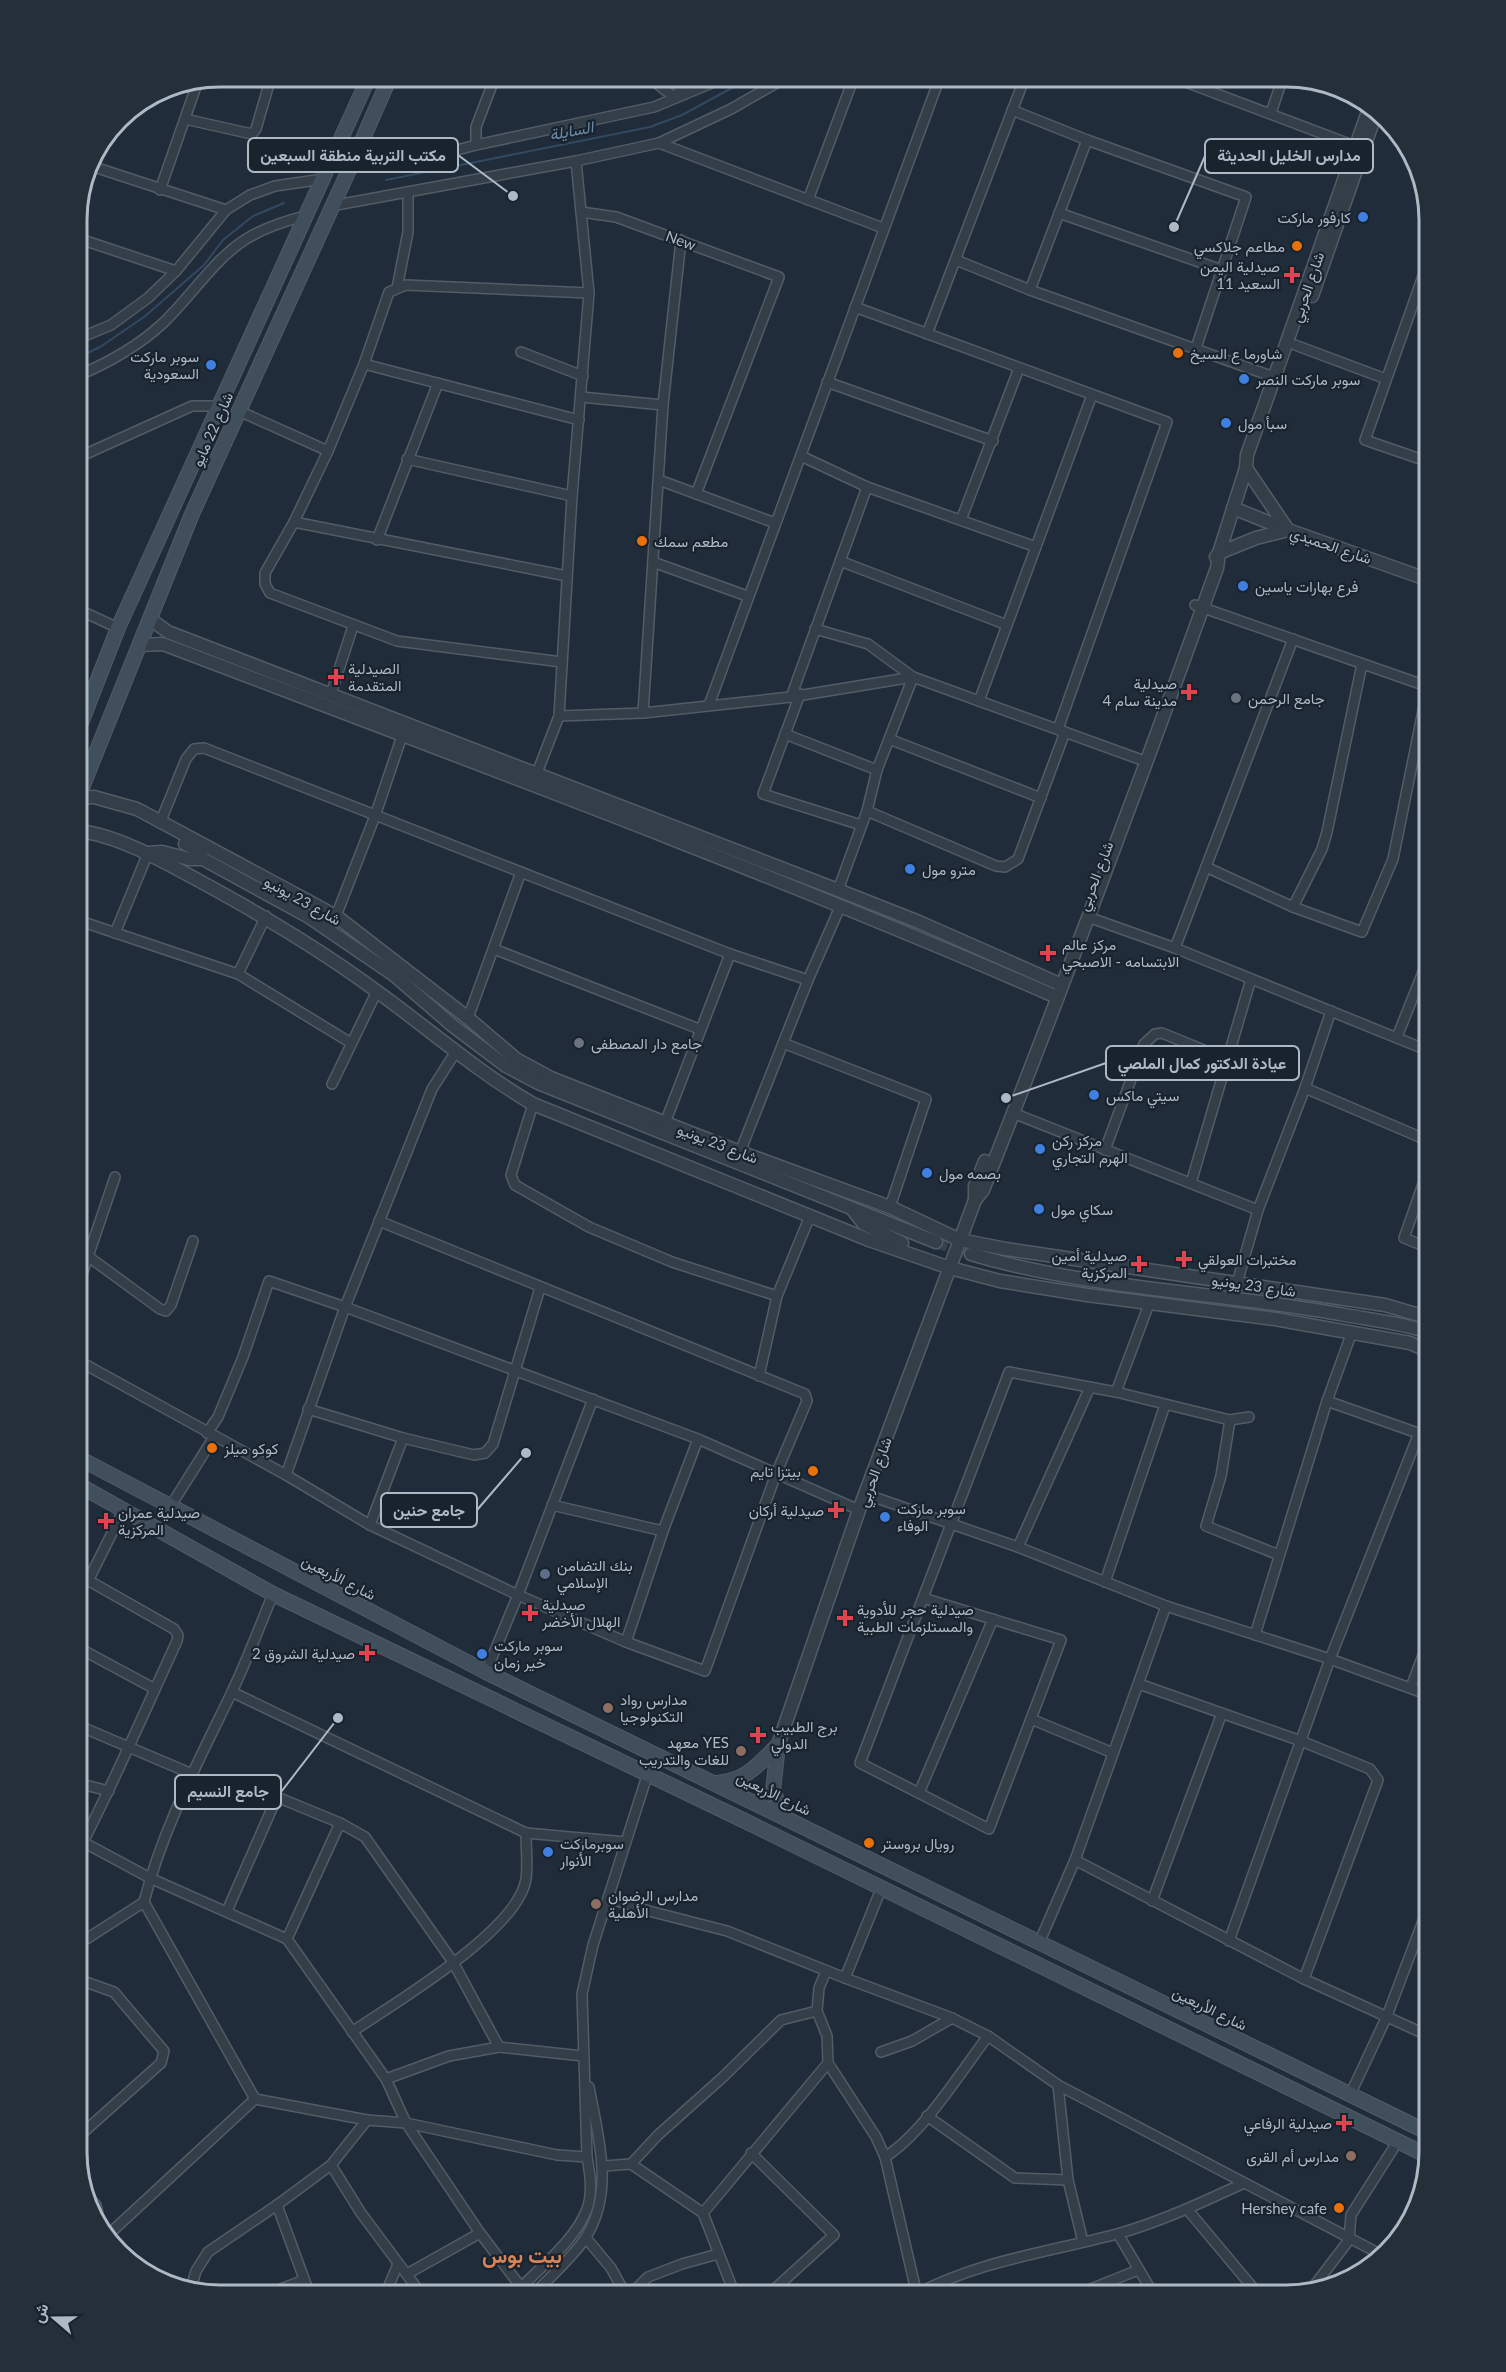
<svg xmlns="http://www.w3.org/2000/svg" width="1506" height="2372" font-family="Lato,Vazirmatn,sans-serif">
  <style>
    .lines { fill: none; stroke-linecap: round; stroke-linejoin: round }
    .stream { stroke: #324961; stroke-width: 2 }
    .tertiary-tunnel { stroke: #35414e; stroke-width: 12; stroke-dasharray: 12 6; stroke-linecap: butt }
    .minor-casing { stroke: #515c67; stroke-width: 12 }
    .tertiary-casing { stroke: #515c67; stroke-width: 15 }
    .secondary-casing { stroke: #515c67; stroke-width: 16 }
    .minor { stroke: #333e49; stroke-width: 9 }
    .tertiary { stroke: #333e49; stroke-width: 12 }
    .secondary { stroke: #414e5c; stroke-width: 14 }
    .shop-dot { fill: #3f7fe0; stroke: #19232e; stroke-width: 2 }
    .food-dot { fill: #e8710a; stroke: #19232e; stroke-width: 2 }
    .health-dot { fill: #e0444e; stroke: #19232e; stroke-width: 2 }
    .worship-dot { fill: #6b7280; stroke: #19232e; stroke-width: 2 }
    .service-dot { fill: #5c6f8a; stroke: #19232e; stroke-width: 2 }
    .education-dot { fill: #8d6e63; stroke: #19232e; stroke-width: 2 }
    .labels { text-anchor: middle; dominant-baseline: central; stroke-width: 4.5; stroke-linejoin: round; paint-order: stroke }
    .poi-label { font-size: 15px; fill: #aeb9c6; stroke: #19232e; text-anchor: start }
    .street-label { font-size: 15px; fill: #aeb9c6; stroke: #19232e }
    .water-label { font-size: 16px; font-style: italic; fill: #6d8caa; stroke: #19232e }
    .district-label { font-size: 21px; font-weight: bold; fill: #d68558; stroke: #19232e }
    .rim { fill: none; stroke: #aeb9c6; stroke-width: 3 }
    .leader { fill: none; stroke: #aeb9c6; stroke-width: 2 }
    .callout-dot { fill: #aeb9c6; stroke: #19232e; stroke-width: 2 }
    .callout { fill: #19232e; stroke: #aeb9c6; stroke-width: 2 }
    .callout-label { font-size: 16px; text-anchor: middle; font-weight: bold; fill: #aeb9c6 }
  </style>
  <rect width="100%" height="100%" fill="#202c39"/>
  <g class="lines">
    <g class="stream">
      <polyline points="386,180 650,127 682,115 752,77"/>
      <polyline points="77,358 100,347 144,317 204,265 223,240 253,216 284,203"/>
    </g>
    <polyline class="tertiary-tunnel" points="936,1242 971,1254"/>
    <g class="minor-casing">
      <g id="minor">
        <polyline points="649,77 675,98 686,77"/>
        <polyline points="1172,77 1355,146"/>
        <polyline points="1012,110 1087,140 1246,197 1196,348"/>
        <polyline points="1271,113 1283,77"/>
        <polyline points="185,119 252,134 256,129 271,77"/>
        <polyline points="659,143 883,228"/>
        <polyline points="476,145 476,127 495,77"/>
        <polyline points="354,159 375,155 415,161 476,145 654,107 726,77"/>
        <polyline points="88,165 226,210"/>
        <polyline points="160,190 198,81"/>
        <polyline points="808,200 854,77"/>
        <polyline points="331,206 576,161 659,143 731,109 787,77"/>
        <polyline points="581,212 616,217 779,277 696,494"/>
        <polyline points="1059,213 1222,270"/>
        <polyline points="77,238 176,271"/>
        <polyline points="956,260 1030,290 1274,377"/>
        <polyline points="397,288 408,232 408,192"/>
        <polyline points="1030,290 1087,140"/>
        <polyline points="855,307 1167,422 1058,729"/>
        <polyline points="927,334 1025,77"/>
        <polyline points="77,339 111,325 148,298 176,271 226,210 250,195 275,186 323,179"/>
        <polyline points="1295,345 1386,379"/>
        <polyline points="521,352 583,376"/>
        <polyline points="364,364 579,420"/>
        <path d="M77 376C108 363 137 347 162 324 190 298 214 259 246 239 264 228 285 221 305 216"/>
        <polyline points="827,382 993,441"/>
        <polyline points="581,397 663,405"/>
        <polyline points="239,411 328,451"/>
        <polyline points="801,456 867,487 1036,547"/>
        <polyline points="77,458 192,406 219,406"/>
        <polyline points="407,459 572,496"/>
        <polyline points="1423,460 1429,443"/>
        <polyline points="1429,462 1365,440 1429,259"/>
        <polyline points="659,480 775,523"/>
        <polyline points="961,520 1019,368"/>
        <polyline points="294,522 567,576"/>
        <polyline points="377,540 438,383"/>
        <polyline points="840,561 1007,625"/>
        <polyline points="653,562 747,596"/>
        <polyline points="1195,605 1429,687"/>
        <polyline points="77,609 118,628"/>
        <polyline points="815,629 868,644 913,677 1139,759"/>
        <polyline points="562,662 397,641 270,593 265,584 265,573 294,522 328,451 364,364 389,292 406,285 589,293"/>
        <polyline points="331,694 353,626"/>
        <polyline points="800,694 763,794 861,825"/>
        <polyline points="791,697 867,487"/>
        <polyline points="979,701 1092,395"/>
        <polyline points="709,705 940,77"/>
        <polyline points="643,713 663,405 681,240"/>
        <polyline points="559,716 643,713 791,697 913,677"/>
        <polyline points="785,734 877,770"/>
        <polyline points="889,739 1041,798"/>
        <polyline points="537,773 559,716 572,496 589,293 576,161"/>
        <polyline points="867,811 996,866 1005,867 1018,859 1065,732"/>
        <polyline points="160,823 186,759 194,749 204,748 730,954 808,980"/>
        <polyline points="1206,867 1293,907 1362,932 1393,859 1428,686"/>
        <polyline points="838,890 867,811 877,770 913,677"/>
        <polyline points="1293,907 1322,849 1327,832 1362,664"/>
        <polyline points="336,916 375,816 402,736"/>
        <polyline points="1088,917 1175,948 1429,1051"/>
        <polyline points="77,920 238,974 351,1043"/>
        <polyline points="115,933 148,853"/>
        <polyline points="1175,948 1293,639"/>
        <polyline points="494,949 699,1029"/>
        <polyline points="238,974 266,916"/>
        <polyline points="468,1018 521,872"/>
        <polyline points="1397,1037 1429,957"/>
        <polyline points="783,1043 926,1099 890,1207"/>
        <polyline points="332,1084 377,991"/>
        <polyline points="1305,1088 1429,1141"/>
        <polyline points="533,1104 511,1175 515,1185 589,1227 672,1262 777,1296"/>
        <polyline points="1013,1113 1258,1210"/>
        <polyline points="665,1123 730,954"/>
        <polyline points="1105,1150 1144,1044 1155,1034 1162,1033 1228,1060"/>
        <polyline points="740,1152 808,980 840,907"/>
        <polyline points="1191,1183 1251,979"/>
        <polyline points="1429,1248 1404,1238 1429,1167"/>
        <polyline points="89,1257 160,1309 166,1311 171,1305 193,1241"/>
        <polyline points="1237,1283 1258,1210 1305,1088 1331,1011"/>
        <polyline points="77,1289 115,1177"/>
        <polyline points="77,1360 286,1475 370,1525 518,1595 626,1642 705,1671 776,1474 807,1401 805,1394 379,1221"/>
        <polyline points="759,1376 777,1296 810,1216"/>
        <polyline points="1116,1392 1149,1304"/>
        <polyline points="1327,1401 1429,1437"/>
        <polyline points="308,1409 403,1438 474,1455 485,1453 493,1444 540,1288"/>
        <polyline points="1230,1420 1221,1476 1206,1526 1279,1555"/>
        <polyline points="207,1433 218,1417 243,1357 269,1281 345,1307 698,1439 859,1510"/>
        <polyline points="286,1475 345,1307 432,1089 455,1053"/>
        <polyline points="865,1494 1018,1547 1166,1606 1330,1659 1429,1695"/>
        <polyline points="552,1505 663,1531"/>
        <polyline points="170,1507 214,1437"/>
        <polyline points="370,1525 403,1438"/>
        <polyline points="1018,1547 1090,1387"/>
        <polyline points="88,1581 123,1511"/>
        <polyline points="1105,1582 1165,1405"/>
        <polyline points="923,1598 1061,1640 989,1829 860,1763 1009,1372 1116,1392 1230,1420 1249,1417"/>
        <polyline points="1255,1635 1327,1401 1352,1332"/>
        <polyline points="626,1642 663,1531 698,1439"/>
        <polyline points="77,1647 155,1689"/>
        <polyline points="486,1672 518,1595 593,1399"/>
        <polyline points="1139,1684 1301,1741 1370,1769 1378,1780 1304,1979"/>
        <polyline points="1411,1687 1429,1639"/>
        <polyline points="232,1692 526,1833 626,1842"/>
        <polyline points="1031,1719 1113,1753"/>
        <polyline points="77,1725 192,1774"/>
        <polyline points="77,1783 109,1791"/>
        <polyline points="919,1793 993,1619"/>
        <polyline points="83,1842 150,1878 287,1939 386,2079 406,2123 480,2233 521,2287"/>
        <path d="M77 1847 83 1842C117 1776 146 1708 177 1641L178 1635 174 1629 77 1574"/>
        <polyline points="1075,1860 1304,1979 1429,2036"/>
        <polyline points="608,1898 649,1911 727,1931 845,1978 952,2018 988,2036 1058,2085 1380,2254"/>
        <polyline points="1152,1901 1222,1713"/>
        <polyline points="144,1902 255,2099 367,2120 406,2123 557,2155 587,2157"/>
        <polyline points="227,1911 277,1797 340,1823 365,1837 453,1962 499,2047"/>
        <polyline points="287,1939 340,1823"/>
        <polyline points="1229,1941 1330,1659 1419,1433"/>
        <polyline points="1039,1943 1075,1860 1166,1606"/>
        <path d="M77 1945 144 1902C162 1830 198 1762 230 1696 246 1663 259 1628 273 1594"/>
        <polyline points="826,1971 819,1988 817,2011 827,2036 828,2063 876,2137 885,2157 917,2295"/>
        <polyline points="845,1978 881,1889"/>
        <path d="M352 2032C394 2003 518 1931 526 1879 528 1865 526 1848 526 1833"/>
        <polyline points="881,2052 912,2041 952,2018"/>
        <polyline points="386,2079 449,2056 499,2047 583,2056"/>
        <polyline points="1058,2085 1068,2180 1083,2242"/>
        <polyline points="1350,2095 1387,2016 1429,1905"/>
        <polyline points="927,2116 1015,2178 1068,2180"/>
        <polyline points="77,2138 161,2063 164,2051 114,1992 77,1979"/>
        <polyline points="751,2153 834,2235 768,2295"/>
        <path d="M885 2157C923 2133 960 2073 988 2036"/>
        <polyline points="631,2164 703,2213"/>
        <polyline points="331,2165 361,2213 422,2295"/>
        <polyline points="604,2166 631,2164 658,2135 723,2077 781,2020 817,2011"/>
        <polyline points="86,2194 96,2205 101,2227"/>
        <polyline points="277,2205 310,2295"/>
        <polyline points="1187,2209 1259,2295"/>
        <polyline points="1118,2234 1154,2295"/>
        <polyline points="108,2235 255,2099"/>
        <polyline points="586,2238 611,2268 626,2295"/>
        <polyline points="407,2274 480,2233"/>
        <polyline points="191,2288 196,2271 208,2252 277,2205 331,2165 367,2120"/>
        <polyline points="1311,2290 1349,2240 1351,2215 1398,2141"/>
        <polyline points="265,2295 304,2280"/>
        <polyline points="385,2295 398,2264"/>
        <path d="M514 2295C538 2268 574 2243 587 2209 593 2192 590 2174 587 2157L582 1994 593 1945 647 1776"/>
        <path d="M533 2295C549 2278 575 2255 586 2237 615 2190 598 2137 589 2087"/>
        <polyline points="630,2295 648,2277 682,2264 718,2254"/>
        <polyline points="735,2295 703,2213 828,2063"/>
        <path d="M915 2295C977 2261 1049 2252 1117 2234 1160 2222 1203 2202 1244 2183"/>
        <polyline points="1076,2295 1138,2270"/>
      </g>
    </g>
    <g class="tertiary-casing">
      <g id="tertiary">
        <polyline points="1312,296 1376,113"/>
        <polyline points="1233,508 1288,530 1429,580"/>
        <polyline points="1216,557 1219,553 1256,538 1288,530 1246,468"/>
        <polyline points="150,619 168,632 838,890 919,922 1055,982"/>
        <path d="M140 645 163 644C460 757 759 868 1050 994"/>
        <polyline points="77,798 94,797 137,809 336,916 468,1018 516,1059 551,1078 740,1152 890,1207 960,1240 1006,1249 1385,1305 1429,1318"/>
        <path d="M77 831C115 834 161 860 194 878 257 912 317 947 375 990 428 1028 476 1071 533 1104L869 1240 950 1268 1000 1281 1087 1295 1275 1319 1410 1343 1429 1351"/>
        <polyline points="185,844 197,850 203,859 309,917 394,975 453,1026 506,1066 538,1083 936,1242"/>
        <polyline points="148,853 162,852 189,859 203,859"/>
        <polyline points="975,1200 975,1186 985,1161"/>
        <polyline points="853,1210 864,1224 902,1243"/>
        <path d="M971 1254C1091 1290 1221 1292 1345 1315 1373 1320 1402 1323 1429 1332"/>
        <path d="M778 1745 859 1510 975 1200 983 1190C1064 984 1142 777 1217 568L1219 553 1246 468 1247 455 1370 106"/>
      </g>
    </g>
    <g class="secondary-casing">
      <g id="secondary">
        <polyline points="77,733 118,628 369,77"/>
        <polyline points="77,800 192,514 354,159 390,77"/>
        <polyline points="77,1457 486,1672 1429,2133"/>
        <polyline points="77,1484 273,1594 745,1821 1428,2156"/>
        <polyline points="778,1745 773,1791 784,1816"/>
        <path d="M716 1783C746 1781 758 1765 778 1745"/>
      </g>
    </g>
    <use href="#minor" class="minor"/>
    <use href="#tertiary" class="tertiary"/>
    <use href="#secondary" class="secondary"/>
  </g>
  <g class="shop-dot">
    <circle cx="1363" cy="217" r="6"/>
    <circle cx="211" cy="365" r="6"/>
    <circle cx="1244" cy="379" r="6"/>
    <circle cx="1226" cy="423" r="6"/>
    <circle cx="1243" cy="586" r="6"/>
    <circle cx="910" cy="869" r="6"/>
    <circle cx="1094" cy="1095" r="6"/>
    <circle cx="1040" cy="1149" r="6"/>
    <circle cx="927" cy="1173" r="6"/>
    <circle cx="1039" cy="1209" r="6"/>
    <circle cx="885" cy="1517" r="6"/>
    <circle cx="482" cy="1654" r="6"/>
    <circle cx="548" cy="1852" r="6"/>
  </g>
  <g class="food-dot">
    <circle cx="1297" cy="246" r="6"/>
    <circle cx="1178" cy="353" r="6"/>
    <circle cx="642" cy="541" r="6"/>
    <circle cx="212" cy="1448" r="6"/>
    <circle cx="813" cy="1471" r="6"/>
    <circle cx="869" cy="1843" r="6"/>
    <circle cx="1339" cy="2208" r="6"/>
  </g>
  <g class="health-dot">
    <path d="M1289 266h6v6h6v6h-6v6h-6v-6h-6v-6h6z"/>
    <path d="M333 668h6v6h6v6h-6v6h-6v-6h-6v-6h6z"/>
    <path d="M1186 683h6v6h6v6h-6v6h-6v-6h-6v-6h6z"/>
    <path d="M1045 944h6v6h6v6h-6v6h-6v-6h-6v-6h6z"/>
    <path d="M1181 1250h6v6h6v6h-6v6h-6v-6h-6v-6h6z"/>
    <path d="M1136 1255h6v6h6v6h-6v6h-6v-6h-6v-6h6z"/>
    <path d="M833 1501h6v6h6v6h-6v6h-6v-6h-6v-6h6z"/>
    <path d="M103 1512h6v6h6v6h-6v6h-6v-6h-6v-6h6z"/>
    <path d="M527 1604h6v6h6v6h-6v6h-6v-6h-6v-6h6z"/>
    <path d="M842 1609h6v6h6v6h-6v6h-6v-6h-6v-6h6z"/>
    <path d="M364 1644h6v6h6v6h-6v6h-6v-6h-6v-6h6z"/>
    <path d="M755 1726h6v6h6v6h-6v6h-6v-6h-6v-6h6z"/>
    <path d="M1341 2114h6v6h6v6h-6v6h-6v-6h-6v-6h6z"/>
  </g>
  <g class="worship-dot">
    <circle cx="1236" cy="698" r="6"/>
    <circle cx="579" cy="1043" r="6"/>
  </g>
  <circle class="service-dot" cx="545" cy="1574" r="6"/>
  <g class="education-dot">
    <circle cx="608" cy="1708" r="6"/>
    <circle cx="741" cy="1751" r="6"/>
    <circle cx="596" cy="1904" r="6"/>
    <circle cx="1351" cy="2156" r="6"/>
  </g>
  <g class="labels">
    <g class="poi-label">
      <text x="1351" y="217" text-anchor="end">كارفور ماركت</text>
      <text x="1285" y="246" text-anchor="end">مطاعم جلاكسي</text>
      <text x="1280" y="266" text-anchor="end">صيدلية اليمن<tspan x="1280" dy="17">السعيد 11</tspan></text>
      <text x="1190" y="353">شاورما ع السيخ</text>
      <text x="199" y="356" text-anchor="end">سوبر ماركت<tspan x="199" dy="17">السعودية</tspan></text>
      <text x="1256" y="379">سوبر ماركت النصر</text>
      <text x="1238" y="423">سبأ مول</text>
      <text x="654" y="541">مطعم سمك</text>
      <text x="1255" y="586">فرع بهارات ياسين</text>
      <text x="348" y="668">الصيدلية<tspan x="348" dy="17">المتقدمة</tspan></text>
      <text x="1177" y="683" text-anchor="end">صيدلية<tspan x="1177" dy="17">مدينة سام 4</tspan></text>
      <text x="1248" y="698">جامع الرحمن</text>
      <text x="922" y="869">مترو مول</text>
      <text x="1062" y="944">مركز عالم<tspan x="1062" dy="17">الابتسامه - الاصبحي</tspan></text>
      <text x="591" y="1043">جامع دار المصطفى</text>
      <text x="1106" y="1095">سيتي ماكس</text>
      <text x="1052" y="1140">مركز ركن<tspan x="1052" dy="17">الهرم التجاري</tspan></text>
      <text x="939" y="1173">بصمه مول</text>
      <text x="1051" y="1209">سكاي مول</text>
      <text x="1127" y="1255" text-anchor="end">صيدلية أمين<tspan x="1127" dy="17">المركزية</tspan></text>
      <text x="1198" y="1259">مختبرات العولقي</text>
      <text x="224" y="1448">كوكو ميلز</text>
      <text x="801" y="1471" text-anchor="end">بيتزا تايم</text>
      <text x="897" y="1508">سوبر ماركت<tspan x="897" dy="17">الوفاء</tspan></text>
      <text x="824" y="1510" text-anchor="end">صيدلية أركان</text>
      <text x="118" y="1512">صيدلية عمران<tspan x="118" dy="17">المركزية</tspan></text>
      <text x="557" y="1565">بنك التضامن<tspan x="557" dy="17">الإسلامي</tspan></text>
      <text x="542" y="1604">صيدلية<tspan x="542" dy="17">الهلال الأخضر</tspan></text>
      <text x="857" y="1609">صيدلية حجر للأدوية<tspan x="857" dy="17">والمستلزمات الطبية</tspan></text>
      <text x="494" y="1645">سوبر ماركت<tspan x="494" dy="17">خير زمان</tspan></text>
      <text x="355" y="1653" text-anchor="end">صيدلية الشروق 2</text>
      <text x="620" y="1699">مدارس رواد<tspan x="620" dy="17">التكنولوجيا</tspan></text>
      <text x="771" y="1726">برج الطبيب<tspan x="771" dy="17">الدولي</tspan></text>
      <text x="729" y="1742" text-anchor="end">معهد YES<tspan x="729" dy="17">للغات والتدريب</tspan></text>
      <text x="560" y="1843">سوبرماركت<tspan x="560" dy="17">الأنوار</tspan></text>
      <text x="881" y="1843">رويال بروستر</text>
      <text x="608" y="1895">مدارس الرضوان<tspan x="608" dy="17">الأهلية</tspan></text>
      <text x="1332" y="2123" text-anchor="end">صيدلية الرفاعي</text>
      <text x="1339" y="2156" text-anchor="end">مدارس أم القرى</text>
      <text x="1327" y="2208" text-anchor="end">Hershey cafe</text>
    </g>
    <g class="street-label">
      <text transform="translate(681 240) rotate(20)">New</text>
      <text transform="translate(1307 287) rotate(-71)">شارع الحربي</text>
      <text transform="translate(212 429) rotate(-66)">شارع 22 مايو</text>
      <text transform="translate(1331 545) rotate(19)">شارع الحميدي</text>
      <text transform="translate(1095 876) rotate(-69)">شارع الحربي</text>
      <text transform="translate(303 900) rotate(29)">شارع 23 يونيو</text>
      <text transform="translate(718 1143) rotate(21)">شارع 23 يونيو</text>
      <text transform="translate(1254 1285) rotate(8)">شارع 23 يونيو</text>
      <text transform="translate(874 1472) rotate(-70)">شارع الحربي</text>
      <text transform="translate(339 1577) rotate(27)">شارع الأربعين</text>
      <text transform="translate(774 1793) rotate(26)">شارع الأربعين</text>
      <text transform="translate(1210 2008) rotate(26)">شارع الأربعين</text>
    </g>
    <g class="water-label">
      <text transform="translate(571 130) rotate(-11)">السايلة</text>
    </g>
    <g class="district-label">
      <text x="522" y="2254">بيت بوس</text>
    </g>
  </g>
  <path d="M0 0H1506V2372H0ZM220 87H1286A133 133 0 0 1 1419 220V2152A133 133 0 0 1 1286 2285H220A133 133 0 0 1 87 2152V220A133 133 0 0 1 220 87Z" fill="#252f3a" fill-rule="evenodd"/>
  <path class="rim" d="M220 87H1286A133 133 0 0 1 1419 220V2152A133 133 0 0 1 1286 2285H220A133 133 0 0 1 87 2152V220A133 133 0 0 1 220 87Z"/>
  <path class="leader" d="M513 196L458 155M1174 227L1205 156M1006 1098L1106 1063M526 1453L477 1510M338 1718L281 1792"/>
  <g class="callout-dot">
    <circle cx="513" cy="196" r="6"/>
    <circle cx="1174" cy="227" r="6"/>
    <circle cx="1006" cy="1098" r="6"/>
    <circle cx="526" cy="1453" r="6"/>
    <circle cx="338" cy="1718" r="6"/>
  </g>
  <g class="callout">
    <rect x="248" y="138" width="210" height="34" rx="6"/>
    <rect x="1205" y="139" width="168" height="34" rx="6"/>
    <rect x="1106" y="1046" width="193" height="34" rx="6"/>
    <rect x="381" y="1493" width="96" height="34" rx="6"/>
    <rect x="175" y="1775" width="106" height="34" rx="6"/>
  </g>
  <g class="callout-label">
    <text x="353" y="161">مكتب التربية منطقة السبعين</text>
    <text x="1289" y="161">مدارس الخليل الحديثة</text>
    <text x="1202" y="1069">عيادة الدكتور كمال الملصي</text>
    <text x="429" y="1516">جامع حنين</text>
    <text x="228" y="1797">جامع النسيم</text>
  </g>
  <g transform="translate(54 2318) rotate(290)" stroke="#19232e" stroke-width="4.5" paint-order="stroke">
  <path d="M0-4.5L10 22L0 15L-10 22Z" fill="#aeb9c6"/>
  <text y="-9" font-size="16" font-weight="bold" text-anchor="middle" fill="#aeb9c6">ش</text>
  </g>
</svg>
